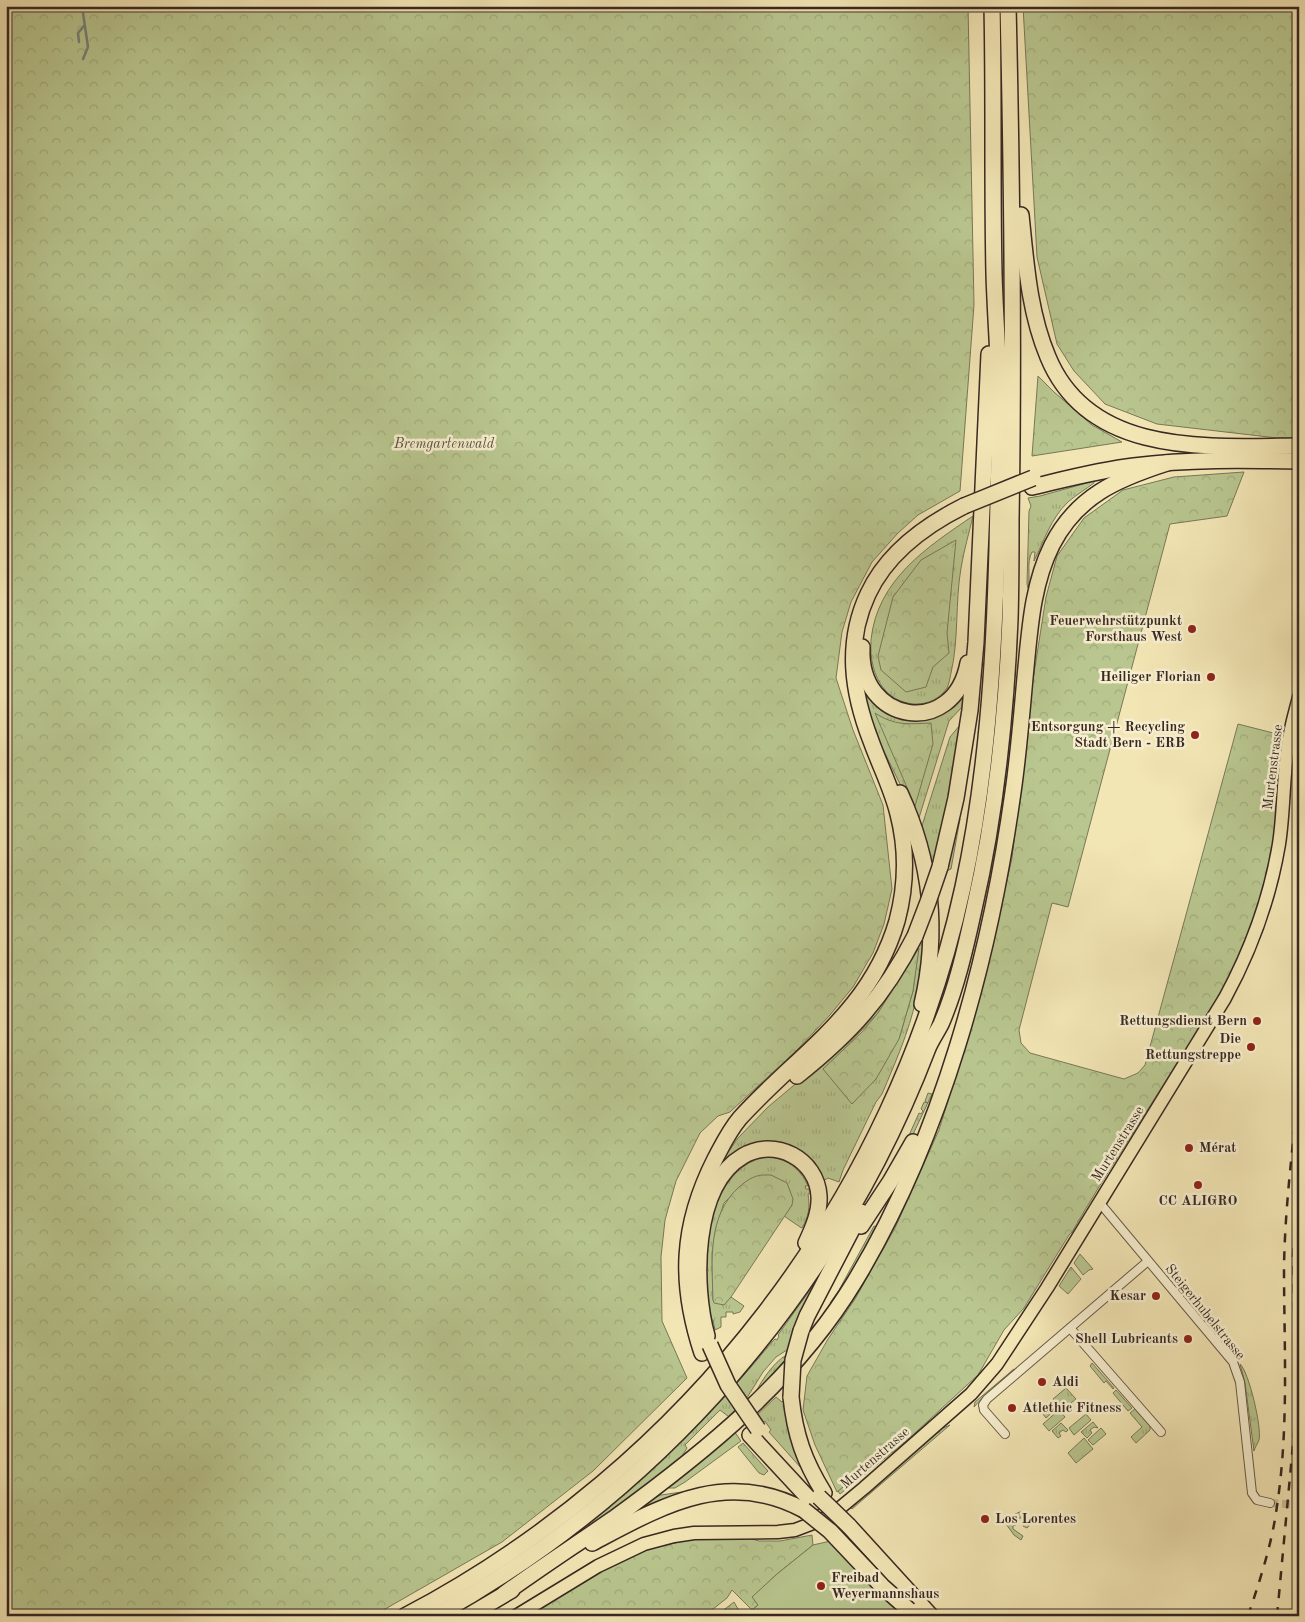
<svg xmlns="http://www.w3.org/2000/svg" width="1305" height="1622" font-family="'Old Standard TT',serif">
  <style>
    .grass { fill: url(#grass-tufts); stroke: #787859; fill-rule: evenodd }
    .forest { fill: url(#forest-crowns); stroke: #787859 }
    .pitch { fill: #b9c68f; stroke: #787859 }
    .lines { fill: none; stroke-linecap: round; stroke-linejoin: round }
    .stream { stroke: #75827b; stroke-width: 2.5 }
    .street-tunnel { stroke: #cec098; stroke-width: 8; stroke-dasharray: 8 4; stroke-linecap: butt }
    .street-casing { stroke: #675848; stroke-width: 10 }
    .primary-casing { stroke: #382923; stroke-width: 15 }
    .highway-casing { stroke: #382923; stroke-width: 18 }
    .street { stroke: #f7efcf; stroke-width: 8 }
    .primary { stroke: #f3e6b5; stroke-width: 12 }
    .highway { stroke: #f3e6b5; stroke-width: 15 }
    .rail { stroke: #382923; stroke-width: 2.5; stroke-dasharray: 9 9; stroke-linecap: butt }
    .highway-bridge-casing { stroke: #382923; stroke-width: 18; stroke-linecap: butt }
    .highway-bridge { stroke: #f3e6b5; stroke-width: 15 }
    .poi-dot { fill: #8f2418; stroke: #f7efcf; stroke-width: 2 }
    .labels { text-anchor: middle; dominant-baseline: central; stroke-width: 5; stroke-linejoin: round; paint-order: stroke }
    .park-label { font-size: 14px; font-style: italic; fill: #58503e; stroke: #f7efcf }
    .poi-label { font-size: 14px; font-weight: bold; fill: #382923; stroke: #f7efcf; text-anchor: end }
    .street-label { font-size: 14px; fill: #382923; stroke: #f7efcf }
  </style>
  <defs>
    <pattern id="grass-tufts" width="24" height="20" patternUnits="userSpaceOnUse" patternTransform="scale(1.25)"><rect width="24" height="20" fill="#b9c68f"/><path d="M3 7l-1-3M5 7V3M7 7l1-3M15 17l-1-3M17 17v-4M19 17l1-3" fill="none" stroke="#a0aa7b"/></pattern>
    <pattern id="forest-crowns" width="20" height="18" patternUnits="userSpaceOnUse" patternTransform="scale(1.25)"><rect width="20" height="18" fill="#b9c68f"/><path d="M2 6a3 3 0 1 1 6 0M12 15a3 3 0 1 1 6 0" fill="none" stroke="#a0aa7b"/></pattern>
  </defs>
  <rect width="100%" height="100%" fill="#f3e6b5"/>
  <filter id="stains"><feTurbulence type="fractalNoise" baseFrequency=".004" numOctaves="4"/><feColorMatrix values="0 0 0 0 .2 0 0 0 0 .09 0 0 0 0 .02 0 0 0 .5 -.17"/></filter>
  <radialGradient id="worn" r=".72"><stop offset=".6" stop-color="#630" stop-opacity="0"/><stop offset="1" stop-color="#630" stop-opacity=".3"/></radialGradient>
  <g class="grass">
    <path d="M1094 481V483C1086 489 1076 495 1068 502 1051 518 1044 541 1034 561L1035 552H1032C1026 563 1031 577 1028 588L1027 584 1029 511 1031 506 1028 498 1040 496Z"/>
    <path d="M973 516C969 533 964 550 961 568 955 603 959 639 951 673 950 678 949 684 947 688 932 710 901 708 885 690 873 676 870 658 871 640 877 580 927 547 973 516Z"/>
    <polygon points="860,666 864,680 908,716 964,691 962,707 949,721 918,821 879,741 867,712"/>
    <polygon points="960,725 950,788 937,846 937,859 931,880 920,832 950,737"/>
    <polygon points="960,819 951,869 946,871"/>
    <path d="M925 926C924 950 922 975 916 999 909 1032 895 1063 882 1094L876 1102 843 1170 839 1182 828 1178 823 1181 820 1180 767 1145 709 1187 722 1161 738 1138 768 1107 824 1060ZM918 949 913 991 899 1039 844 1049 878 1013Z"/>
    <polygon points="928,1093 932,1094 908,1145 906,1142 919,1113 921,1114 923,1111 921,1109 924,1102 928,1103 925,1101"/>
    <path d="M766 1157C785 1157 800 1168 808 1186H805L806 1189H809L810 1193 808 1194C810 1207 809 1216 802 1228L800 1227 784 1216 792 1205 745 1182 724 1203 716 1228 712 1253 713 1300 723 1305 731 1297 744 1306 740 1312 733 1314V1312H726V1317H721V1327L715 1330 713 1320H710C708 1305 704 1289 704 1274 704 1233 718 1165 766 1157Z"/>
    <path d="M874 1226 878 1227C874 1235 854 1271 854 1275L828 1314 816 1330 814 1329C819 1319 826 1314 831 1304L830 1303 839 1290Z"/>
    <polygon points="1080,1254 1093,1269 1089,1270 1083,1275 1074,1263"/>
    <polygon points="1071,1267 1081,1279 1068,1294 1059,1286"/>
    <path d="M815 1283 816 1284 790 1348 776 1357 763 1372 733 1420 720 1410 685 1445 687 1448 674 1469 548 1555C632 1493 706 1423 772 1342L775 1339 777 1340 779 1336 778 1335Z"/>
    <path d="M788 1354 787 1363 749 1404C759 1386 770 1364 788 1354Z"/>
    <polygon points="1092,1363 1114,1388 1113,1389 1106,1381 1104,1383 1090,1366"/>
    <path d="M1240 1364C1249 1372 1262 1428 1259 1440 1258 1443 1255 1447 1254 1451L1245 1383Z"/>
    <polygon points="1014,1369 983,1397 974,1407 975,1402"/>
    <polygon points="1066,1388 1076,1399 1062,1410 1053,1399"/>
    <polygon points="1116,1390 1132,1408 1128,1411 1113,1393"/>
    <polygon points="776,1397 782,1402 785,1399 802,1466 801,1468 769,1432 771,1430 765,1421 762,1423 757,1415"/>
    <polygon points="1051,1401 1057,1408 1046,1418 1040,1410"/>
    <polygon points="1135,1409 1150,1426 1150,1430 1136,1443 1131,1437 1142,1427 1130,1413"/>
    <polygon points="1059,1410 1065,1417 1049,1431 1043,1424"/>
    <polygon points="1086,1414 1091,1420 1074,1435 1069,1428"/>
    <polygon points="1093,1422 1098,1428 1094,1427 1090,1430 1092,1433 1087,1438 1081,1432"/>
    <polygon points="1061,1423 1068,1430 1066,1432 1063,1430 1059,1433 1061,1436 1058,1438 1052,1431"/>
    <polygon points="950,1425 852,1509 851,1508 941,1429"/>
    <polygon points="1101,1428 1106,1434 1093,1445 1088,1440"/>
    <polygon points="734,1431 741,1441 685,1482 675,1488 669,1488 667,1486"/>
    <polygon points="1084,1438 1093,1449 1076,1463 1068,1453"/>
    <polygon points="902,1442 904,1443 840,1494 838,1491 881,1456"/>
    <polygon points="743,1443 768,1471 764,1475 759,1473 738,1447"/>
    <polygon points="716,1487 753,1489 631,1517 633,1511 652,1499 661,1495"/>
    <polygon points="1022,1511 1032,1522 1027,1528 1023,1526 1022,1518 1016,1518 1013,1515"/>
    <polygon points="1011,1516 1017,1522 1016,1525 1013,1526 1013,1529 1023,1536 1021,1540 1014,1535 1006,1524 1007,1520"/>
    <polygon points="734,1602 742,1616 716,1616"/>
  </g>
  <g class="forest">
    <polygon points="6,6 968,6 974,305 960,491 918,515 898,533 872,562 851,602 842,632 836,678 853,730 883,805 892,889 884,924 873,953 853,987 830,1015 798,1049 730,1112 718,1116 700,1133 676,1181 665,1220 661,1257 662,1321 687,1378 593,1471 502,1542 373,1616 6,1616"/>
    <polygon points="1023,6 1299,6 1299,438 1277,438 1157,424 1105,404 1074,371 1057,344 1037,257"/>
    <polygon points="1038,376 1054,392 1092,425 1122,442 1032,456"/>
    <path d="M1244 472 1227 516 1170 524 1068 907 1052 903 1019 1030 1021 1043 1030 1053 1124 1079 1138 1073 1145 1065 1238 724 1281 735C1279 763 1279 793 1276 822 1272 857 1263 891 1252 925 1237 969 1211 1009 1186 1049 1148 1110 1108 1170 1072 1232L1069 1235 1024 1308 1004 1330 978 1375 904 1443 901 1442 881 1456 837 1492 815 1445 803 1410 807 1376 828 1339 855 1299 895 1228 939 1130 983 986 1012 858 1030 699 1046 597 1057 556 1084 518 1123 490 1174 477Z"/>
    <polygon points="956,540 947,633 949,653 933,667 926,687 906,692 881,670 878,656 893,597 921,560"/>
    <path d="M875 713C895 726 908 724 931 723L933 744 915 806Z"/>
    <polygon points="919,948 913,991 899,1039 876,1079 852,1104 823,1069 862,1032 878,1013"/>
    <path d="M762 1175H771L787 1183 793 1199 792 1205 731 1297 724 1305 714 1303 713 1300C712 1261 707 1216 739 1187 746 1181 753 1176 762 1175Z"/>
    <polygon points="812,1535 813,1545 777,1574 753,1597 758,1605 752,1610 732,1590 727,1598 704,1616 529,1616 593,1574 647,1549 703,1537 742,1536 759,1541 780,1541"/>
  </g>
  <polygon class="pitch" points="835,1540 906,1616 745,1616 758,1605 752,1597 777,1574 813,1545"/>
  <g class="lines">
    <g class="stream">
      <polyline points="82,6 88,47 83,59"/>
      <polyline points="79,42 78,33 84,26"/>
    </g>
    <polyline class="street-tunnel" points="1270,1503 1299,1505"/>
    <g class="street-casing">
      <g id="street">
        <polyline points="1099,1202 1233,1362 1240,1382 1252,1493 1257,1500 1270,1503"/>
        <polyline points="1070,1328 1161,1432"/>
        <polyline points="1005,1434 984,1410 983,1405 987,1399 1148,1261"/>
      </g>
    </g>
    <g class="primary-casing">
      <path id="primary" d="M516 1616 598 1566 644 1544 674 1536 694 1533 778 1532 795 1530 829 1517 864 1488 971 1394 997 1364 1047 1288 1225 998C1251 950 1270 898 1279 844 1284 812 1283 778 1288 746 1290 729 1295 713 1299 697"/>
    </g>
    <g class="highway-casing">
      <g id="highway">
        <path d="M1021 215C1026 263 1029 312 1048 357 1089 457 1209 447 1299 446"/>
        <path d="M1032 487C1066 479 1099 470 1134 466 1188 459 1244 460 1299 461"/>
        <path d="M862 647C858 724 954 739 968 663"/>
        <path d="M900 793C931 860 939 932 922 1004"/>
        <polyline points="940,867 956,798 970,710 976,642 989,354"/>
        <path d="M797 1076C850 1034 884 997 915 936"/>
        <polyline points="861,1226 890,1182 913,1142"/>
        <polyline points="801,1331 807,1316 861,1212"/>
        <path d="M707 1336C693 1286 692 1186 743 1156 775 1137 817 1159 819 1196 820 1212 813 1228 806 1243"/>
        <path d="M702 1353C679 1283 681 1226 715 1159 723 1144 729 1131 740 1118 800 1052 870 1013 897 921 906 887 907 849 898 814 892 789 880 766 871 741 852 692 845 643 868 594 887 553 924 526 964 506"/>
        <path d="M791 1397C795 1435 804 1461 824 1493"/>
        <polyline points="750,1435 813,1503"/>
        <polyline points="849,1526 931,1616"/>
        <path d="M592 1543C662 1506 726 1468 804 1510"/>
        <path d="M504 1594C540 1568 577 1544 613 1519 705 1452 796 1379 855 1281 942 1137 990 957 1013 792 1019 751 1022 709 1026 667 1030 626 1033 583 1052 545 1077 496 1117 479 1167 463"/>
        <path d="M405 1616C688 1467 895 1200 963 887 987 776 994 662 997 549 998 494 1000 439 999 383 998 347 995 310 994 273 992 184 994 95 992 6"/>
        <path d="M435 1616C661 1491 836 1289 928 1048 932 1039 937 1032 941 1024 956 990 966 946 974 909 996 814 1006 717 1010 619 1011 586 1011 552 1011 519 1014 348 1012 177 1008 6"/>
        <polyline points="468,1616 512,1590"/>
      </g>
    </g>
    <use href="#street" class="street"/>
    <use href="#primary" class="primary"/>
    <use href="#highway" class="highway"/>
    <g class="rail">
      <path d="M1248 1616C1260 1580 1272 1544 1277 1506 1289 1427 1284 1346 1284 1267 1285 1206 1293 1145 1299 1085"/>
      <polyline points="1277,1616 1296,1412 1293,1254 1299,1174"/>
    </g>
    <g class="highway-bridge-casing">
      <g id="highway-bridge">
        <polyline points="964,506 1033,478"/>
        <polyline points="915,936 928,902 940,867"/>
        <polyline points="710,1345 728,1385 758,1429"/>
        <polyline points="791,1397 793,1360 801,1331"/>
        <polyline points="819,1497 849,1526"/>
        <polyline points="804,1510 830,1531 882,1586 909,1610"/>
      </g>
    </g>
    <use href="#highway-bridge" class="highway-bridge"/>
  </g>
  <g class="poi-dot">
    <circle cx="1192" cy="629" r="5"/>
    <circle cx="1211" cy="677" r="5"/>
    <circle cx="1195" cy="735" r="5"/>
    <circle cx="1257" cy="1021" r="5"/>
    <circle cx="1251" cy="1047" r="5"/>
    <circle cx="1189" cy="1148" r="5"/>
    <circle cx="1198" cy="1185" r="5"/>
    <circle cx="1156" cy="1296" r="5"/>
    <circle cx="1188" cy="1339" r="5"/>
    <circle cx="1042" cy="1382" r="5"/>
    <circle cx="1012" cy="1408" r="5"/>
    <circle cx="985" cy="1519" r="5"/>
    <circle cx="821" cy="1586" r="5"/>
  </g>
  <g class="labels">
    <g class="park-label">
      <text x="444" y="444">Bremgartenwald</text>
    </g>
    <g class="poi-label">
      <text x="1182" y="621">Feuerwehrstützpunkt<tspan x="1182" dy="16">Forsthaus West</tspan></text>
      <text x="1201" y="677">Heiliger Florian</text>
      <text x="1185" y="727">Entsorgung + Recycling<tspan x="1185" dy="16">Stadt Bern - ERB</tspan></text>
      <text x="1247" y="1021">Rettungsdienst Bern</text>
      <text x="1241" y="1039">Die<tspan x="1241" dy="16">Rettungstreppe</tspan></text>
      <text x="1199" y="1148" text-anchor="start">Mérat</text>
      <text x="1198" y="1201" text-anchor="middle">CC ALIGRO</text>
      <text x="1146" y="1296">Kesar</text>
      <text x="1178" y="1339">Shell Lubricants</text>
      <text x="1052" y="1382" text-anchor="start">Aldi</text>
      <text x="1022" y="1408" text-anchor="start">Atlethic Fitness</text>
      <text x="995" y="1519" text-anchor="start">Los Lorentes</text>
      <text x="831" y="1578" text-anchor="start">Freibad<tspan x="831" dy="16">Weyermannshaus</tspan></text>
    </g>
    <g class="street-label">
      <text transform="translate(1273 767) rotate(-83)">Murtenstrasse</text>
      <text transform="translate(1118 1144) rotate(-58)">Murtenstrasse</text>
      <text transform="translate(1205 1312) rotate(51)">Steigerhubelstrasse</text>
      <text transform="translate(875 1458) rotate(-41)">Murtenstrasse</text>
    </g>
  </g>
  <rect width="1305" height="1622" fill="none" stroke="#f3e6b5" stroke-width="25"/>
  <rect x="8" y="8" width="1290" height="1607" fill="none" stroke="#382923" stroke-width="2.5"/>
  <rect x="12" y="12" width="1280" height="1597" fill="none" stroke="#382923"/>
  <rect width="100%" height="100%" filter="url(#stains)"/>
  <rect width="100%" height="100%" fill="url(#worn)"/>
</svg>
